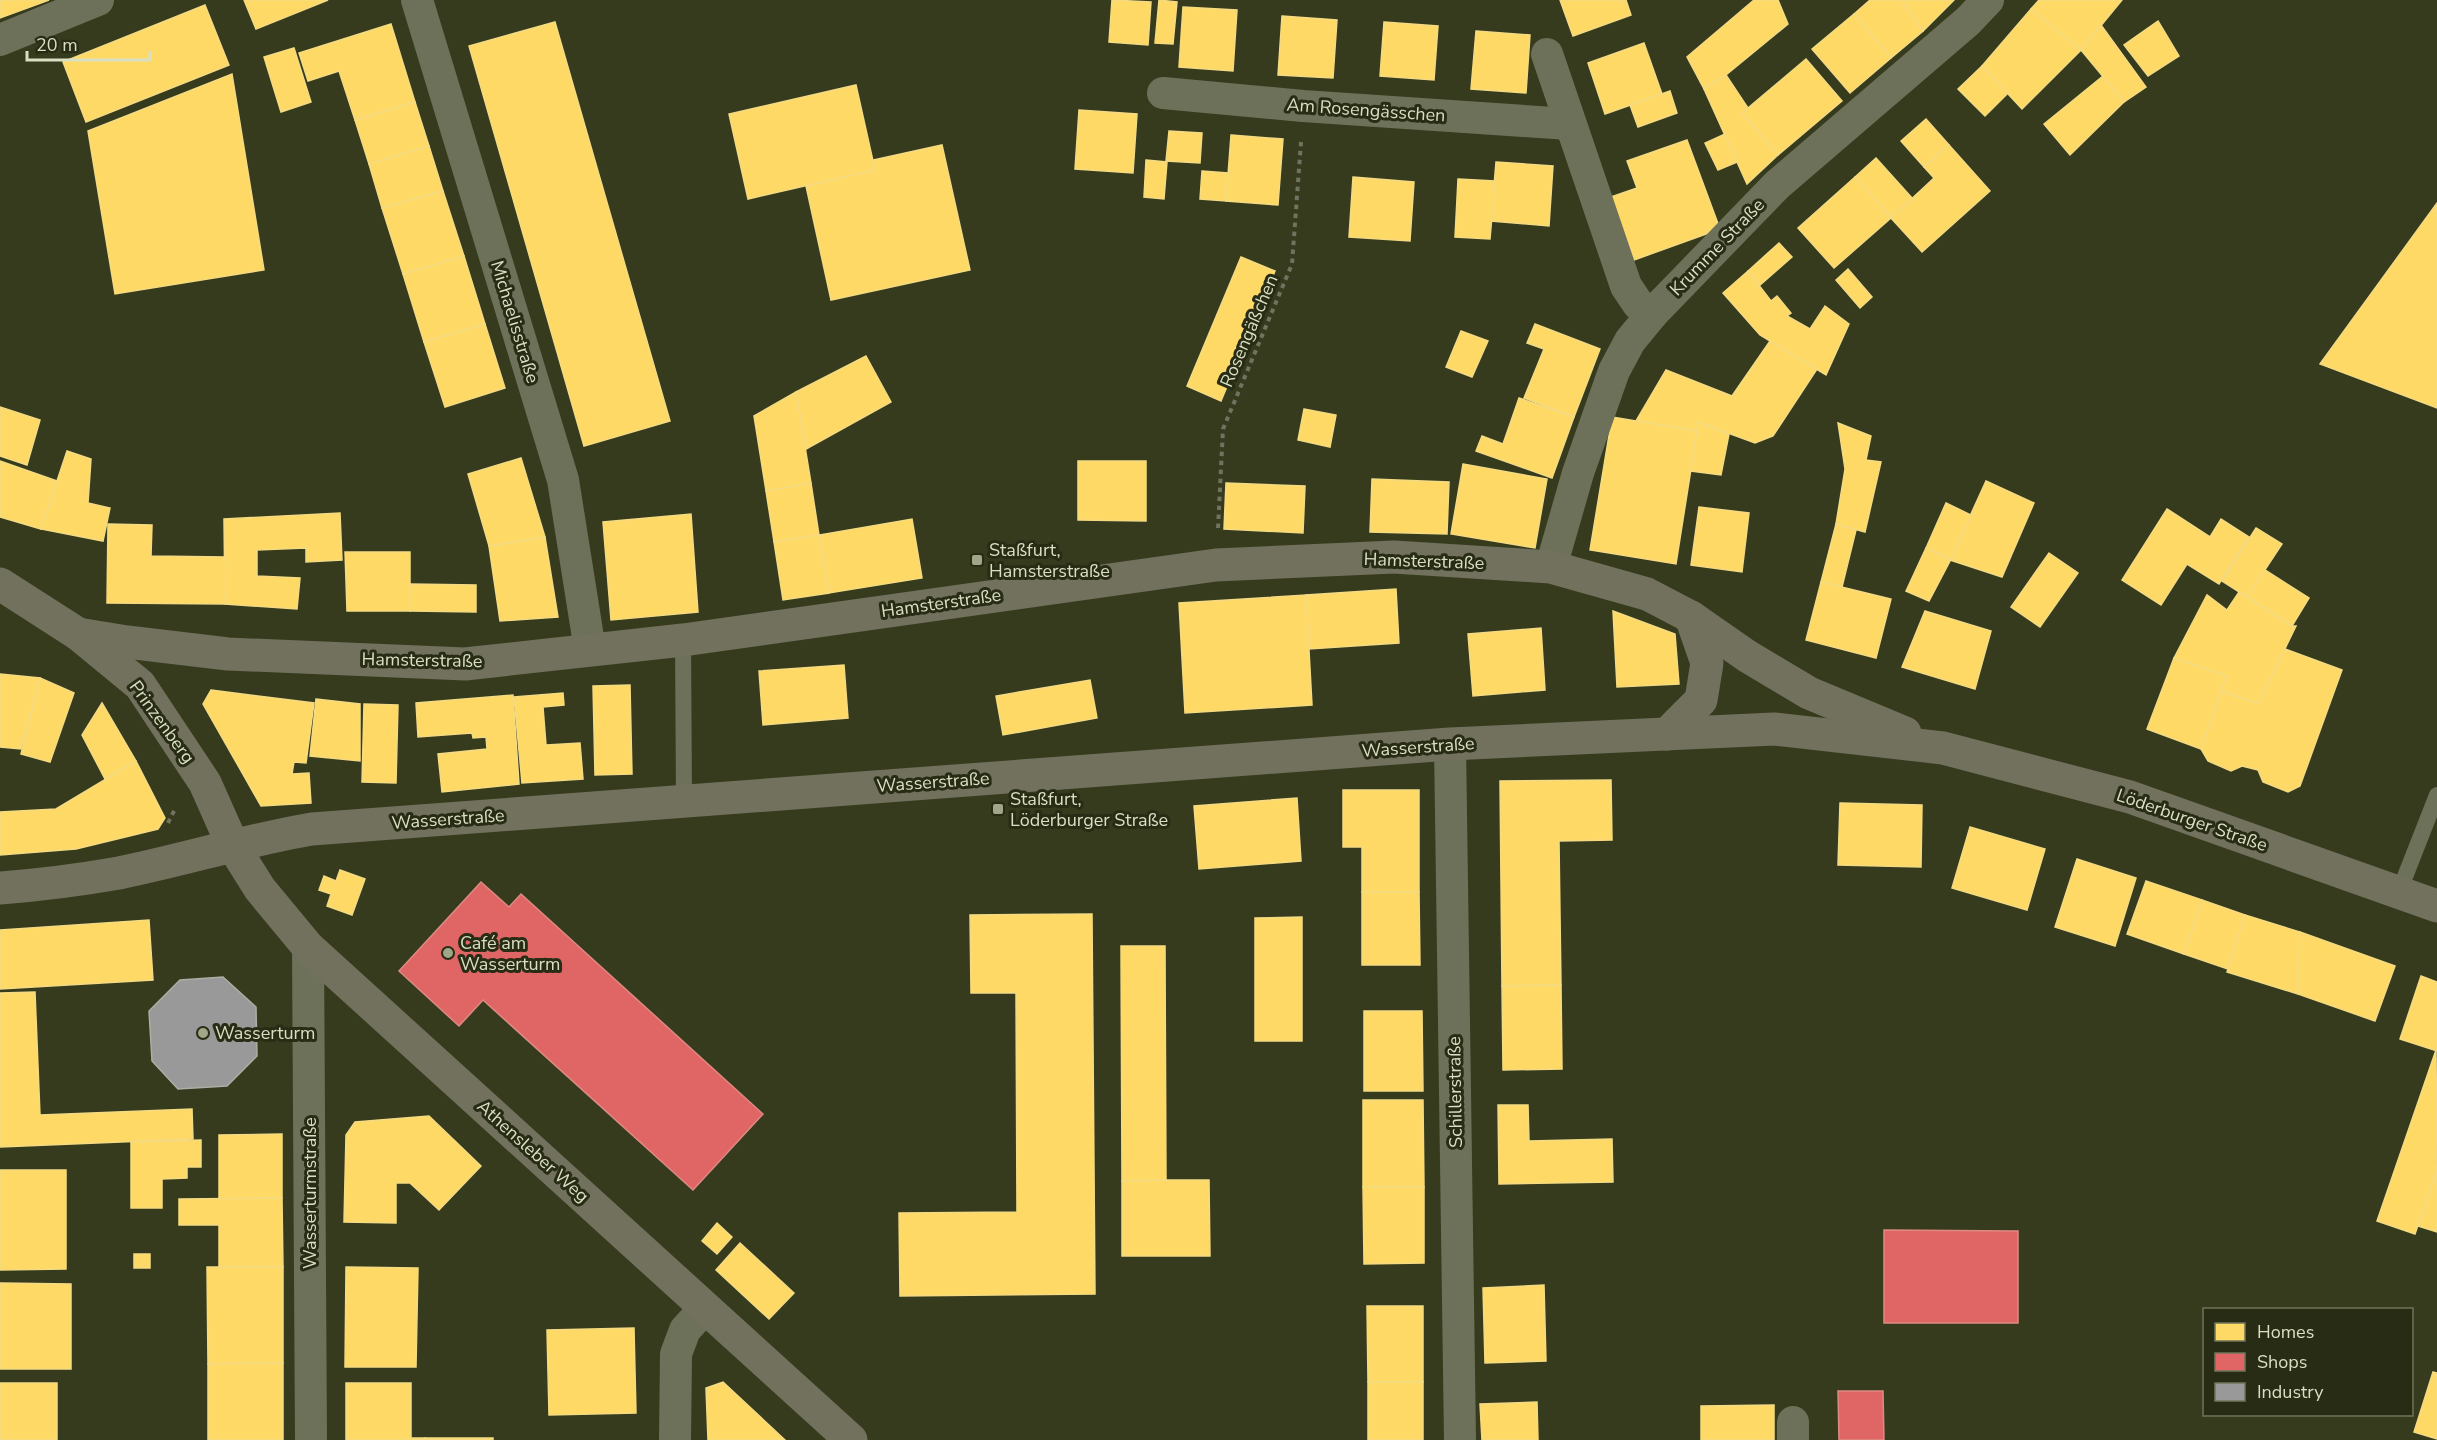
<svg xmlns="http://www.w3.org/2000/svg" width="2437" height="1440" font-family="'Nunito Sans',sans-serif">
  <style>
    .homes { fill: #ffd966; stroke: #f4db82; stroke-width: 1.5 }
    .shops { fill: #e06666; stroke: #de8a82; stroke-width: 1.5 }
    .industry { fill: #999; stroke: #acaea5; stroke-width: 1.5 }
    .lines { fill: none; stroke-linecap: round; stroke-linejoin: round }
    .path { stroke: #707360; stroke-width: 4; stroke-dasharray: 4.5 4.5; stroke-linecap: butt }
    .lane { stroke: #6d715a; stroke-width: 16 }
    .street { stroke: #6d715a; stroke-width: 32 }
    .secondary { stroke: #71715e; stroke-width: 33 }
    .poi-dot { fill: #a0a688; stroke: #282c15; stroke-width: 2 }
    .labels { text-anchor: middle; dominant-baseline: central; stroke-width: 6; stroke-linejoin: round; paint-order: stroke }
    .street-label { font-size: 18px; fill: #d9dfc2; stroke: #282c15 }
    .poi-label { font-size: 18px; fill: #d9dfc2; stroke: #282c15; text-anchor: start }
  </style>
  <rect width="100%" height="100%" fill="#373b1d"/>
  <g class="homes">
    <polygon points="0,0 49,0 0,18"/>
    <polygon points="244,0 328,0 256,29"/>
    <polygon points="1112,0 1151,2 1148,45 1109,42"/>
    <polygon points="1159,0 1177,2 1173,44 1155,43"/>
    <polygon points="1560,0 1626,0 1631,15 1573,36"/>
    <polygon points="1754,0 1778,0 1788,24 1726,75 1704,89 1687,57"/>
    <polygon points="1870,0 1902,0 1923,31 1891,58 1854,14"/>
    <polygon points="1902,0 1954,0 1923,31"/>
    <polygon points="2039,0 2122,0 2081,50 2031,9"/>
    <polygon points="205,5 229,65 86,122 63,62"/>
    <polygon points="1183,7 1237,10 1233,71 1179,67"/>
    <polygon points="2031,9 2081,50 2022,109 1982,66"/>
    <polygon points="1854,14 1891,58 1850,93 1812,49"/>
    <polygon points="1282,16 1337,20 1333,78 1278,75"/>
    <polygon points="2158,21 2179,56 2148,76 2124,45"/>
    <polygon points="555,22 670,421 584,446 469,46"/>
    <polygon points="1384,22 1438,26 1434,80 1380,76"/>
    <polygon points="391,24 415,102 355,120 339,71 308,81 299,53"/>
    <polygon points="2101,25 2146,87 2124,102 2081,50"/>
    <polygon points="1476,31 1530,35 1526,93 1471,89"/>
    <polygon points="1644,43 1662,94 1605,114 1588,63"/>
    <polygon points="294,48 311,102 281,112 264,57"/>
    <polygon points="1806,59 1842,101 1778,155 1742,113"/>
    <polygon points="1982,66 2008,93 1985,116 1958,89"/>
    <polygon points="232,74 264,270 115,294 88,131"/>
    <polygon points="1726,75 1748,108 1742,113 1778,155 1747,184 1704,89"/>
    <polygon points="2103,76 2124,102 2070,155 2044,124"/>
    <polygon points="856,85 875,170 748,199 729,114"/>
    <polygon points="1670,91 1677,113 1638,127 1630,105"/>
    <polygon points="415,102 429,146 369,164 355,120"/>
    <polygon points="1079,110 1137,114 1133,173 1075,169"/>
    <polygon points="1926,119 1949,145 1924,167 1901,141"/>
    <polygon points="1169,131 1202,133 1200,163 1166,161"/>
    <polygon points="1725,134 1737,162 1718,170 1705,143"/>
    <polygon points="1231,135 1283,139 1278,205 1226,201"/>
    <polygon points="1687,140 1720,229 1634,260 1611,197 1637,188 1627,161"/>
    <polygon points="942,145 970,270 831,300 806,186 875,170 873,160"/>
    <polygon points="1949,145 1990,191 1922,252 1891,218 1934,178 1924,167"/>
    <polygon points="429,146 443,191 382,208 369,164"/>
    <polygon points="1876,158 1912,198 1891,218 1855,177"/>
    <polygon points="1146,160 1167,162 1164,199 1144,197"/>
    <polygon points="1496,162 1553,166 1549,226 1491,221"/>
    <polygon points="1202,171 1228,173 1226,201 1200,199"/>
    <polygon points="1353,177 1414,182 1410,241 1349,237"/>
    <polygon points="1855,177 1891,218 1834,268 1798,228"/>
    <polygon points="1458,179 1495,181 1490,239 1455,237"/>
    <polygon points="443,191 464,256 403,274 382,208"/>
    <polygon points="2437,203 2437,408 2320,364"/>
    <polygon points="1779,243 1792,257 1759,286 1748,271"/>
    <polygon points="464,256 485,324 424,342 403,274"/>
    <polygon points="1241,257 1275,271 1221,401 1187,386"/>
    <polygon points="1848,269 1872,297 1860,308 1836,280"/>
    <polygon points="1748,271 1771,301 1777,296 1791,313 1787,316 1810,329 1825,306 1849,324 1826,375 1760,335 1723,293"/>
    <polygon points="485,324 505,388 445,407 424,342"/>
    <polygon points="1535,324 1600,349 1574,417 1524,398 1544,349 1527,343"/>
    <polygon points="1461,331 1488,341 1472,377 1446,367"/>
    <polygon points="1770,341 1817,369 1773,436 1755,443 1698,422 1697,431 1636,421 1666,370 1732,396"/>
    <polygon points="866,356 891,402 806,449 796,392"/>
    <polygon points="796,392 811,483 766,491 754,416"/>
    <polygon points="1519,398 1574,417 1552,478 1476,451 1482,436 1503,444"/>
    <polygon points="0,407 40,420 27,465 0,456"/>
    <polygon points="1304,409 1336,415 1330,447 1298,440"/>
    <polygon points="1612,417 1697,431 1676,564 1590,550"/>
    <polygon points="1698,422 1729,434 1721,475 1691,471"/>
    <polygon points="1838,423 1871,436 1866,460 1881,462 1865,532 1836,524 1845,469"/>
    <polygon points="67,451 91,459 88,503 110,508 103,541 41,529"/>
    <polygon points="521,458 545,537 489,546 468,474"/>
    <polygon points="0,461 57,481 41,529 0,517"/>
    <polygon points="1078,461 1146,461 1146,521 1078,520"/>
    <polygon points="1463,464 1547,479 1535,548 1451,534"/>
    <polygon points="1372,479 1449,482 1447,534 1370,532"/>
    <polygon points="1986,481 2034,503 2002,577 1950,560"/>
    <polygon points="811,483 819,535 774,542 766,491"/>
    <polygon points="1226,483 1305,486 1303,533 1224,529"/>
    <polygon points="1946,503 1971,515 1951,559 1926,548"/>
    <polygon points="1699,507 1749,513 1742,572 1691,565"/>
    <polygon points="2167,509 2210,537 2221,519 2249,537 2219,584 2187,564 2161,605 2122,580"/>
    <polygon points="340,513 342,560 306,562 306,548 257,550 257,576 300,578 297,609 225,604 224,519"/>
    <polygon points="691,514 698,612 611,620 603,522"/>
    <polygon points="912,519 922,578 829,593 819,535"/>
    <polygon points="108,524 152,525 151,556 226,557 225,604 107,603"/>
    <polygon points="1836,524 1856,530 1842,587 1821,582"/>
    <polygon points="2256,528 2282,544 2247,597 2222,581"/>
    <polygon points="819,535 829,593 783,600 774,542"/>
    <polygon points="545,537 558,617 500,621 489,546"/>
    <polygon points="1926,548 1951,559 1929,601 1906,591"/>
    <polygon points="345,552 410,552 410,611 347,611"/>
    <polygon points="2049,553 2078,573 2040,627 2011,607"/>
    <polygon points="2265,570 2309,598 2292,626 2247,597"/>
    <polygon points="1821,582 1891,599 1876,658 1806,640"/>
    <polygon points="410,584 476,585 476,612 410,611"/>
    <polygon points="1396,589 1399,643 1309,649 1306,595"/>
    <polygon points="2239,592 2292,626 2296,626 2258,704 2221,691 2226,676 2174,658 2207,595 2227,610"/>
    <polygon points="1306,595 1312,705 1185,713 1179,603"/>
    <polygon points="1613,611 1675,634 1679,684 1617,687"/>
    <polygon points="1925,611 1991,631 1975,689 1902,667"/>
    <polygon points="1541,628 1545,690 1473,696 1468,634"/>
    <polygon points="2285,649 2342,670 2300,786 2288,792 2263,782 2258,770 2242,766 2231,771 2208,761 2201,749 2221,691 2258,704"/>
    <polygon points="2174,658 2226,676 2201,749 2147,729"/>
    <polygon points="844,665 848,718 763,725 759,671"/>
    <polygon points="0,674 40,678 21,749 0,747"/>
    <polygon points="40,678 74,693 50,762 21,754"/>
    <polygon points="1090,680 1097,718 1003,735 996,696"/>
    <polygon points="630,685 632,774 595,775 593,686"/>
    <polygon points="211,690 314,703 306,763 294,762 292,774 309,773 311,803 261,806 203,704"/>
    <polygon points="563,693 564,705 543,707 546,745 580,743 583,779 522,783 514,697"/>
    <polygon points="513,695 519,784 442,792 438,754 487,749 486,737 473,738 472,733 418,737 416,703"/>
    <polygon points="316,699 360,704 360,761 310,756"/>
    <polygon points="102,703 136,761 105,779 82,735"/>
    <polygon points="364,704 398,705 396,783 362,782"/>
    <polygon points="136,761 165,818 158,829 76,849 0,855 0,812 56,809"/>
    <polygon points="1611,780 1612,840 1559,841 1561,985 1502,986 1500,781"/>
    <polygon points="1343,790 1419,790 1419,892 1362,892 1362,847 1343,847"/>
    <polygon points="1297,798 1301,861 1199,869 1194,806"/>
    <polygon points="1840,803 1922,805 1921,867 1838,865"/>
    <polygon points="1970,827 2045,849 2027,910 1952,888"/>
    <polygon points="2077,859 2136,878 2115,946 2055,927"/>
    <polygon points="340,870 365,879 352,915 327,906 331,894 319,890 324,876 336,881"/>
    <polygon points="2146,881 2202,900 2184,954 2127,934"/>
    <polygon points="1362,892 1419,892 1420,965 1362,965"/>
    <polygon points="2202,900 2245,915 2228,969 2184,954"/>
    <polygon points="1092,914 1095,1294 900,1296 899,1213 1017,1212 1016,993 971,993 970,915"/>
    <polygon points="2245,915 2300,932 2298,994 2227,972"/>
    <polygon points="1302,917 1302,1041 1255,1041 1255,918"/>
    <polygon points="149,920 153,980 0,989 0,930"/>
    <polygon points="2300,932 2395,966 2375,1021 2298,994"/>
    <polygon points="1121,946 1165,946 1166,1180 1122,1181"/>
    <polygon points="2421,976 2437,982 2437,1051 2400,1039"/>
    <polygon points="1561,985 1562,1069 1503,1070 1502,986"/>
    <polygon points="35,992 40,1115 192,1109 193,1139 0,1147 0,993"/>
    <polygon points="1364,1011 1422,1011 1423,1091 1364,1091"/>
    <polygon points="2436,1050 2437,1169 2415,1234 2377,1221"/>
    <polygon points="1363,1100 1423,1100 1424,1187 1363,1187"/>
    <polygon points="1498,1105 1528,1105 1529,1141 1612,1139 1613,1182 1499,1184"/>
    <polygon points="429,1116 481,1166 439,1210 410,1183 396,1183 396,1223 344,1222 346,1135 355,1122"/>
    <polygon points="282,1134 282,1198 219,1199 219,1135"/>
    <polygon points="201,1140 201,1167 187,1167 187,1178 162,1179 162,1208 131,1208 131,1142"/>
    <polygon points="2437,1169 2437,1232 2418,1226"/>
    <polygon points="0,1170 66,1170 66,1269 0,1270"/>
    <polygon points="1166,1180 1209,1180 1210,1256 1122,1256 1122,1181"/>
    <polygon points="1363,1187 1424,1187 1424,1263 1364,1264"/>
    <polygon points="282,1198 283,1267 219,1267 219,1225 179,1225 179,1199"/>
    <polygon points="717,1223 732,1237 717,1254 702,1241"/>
    <polygon points="740,1243 794,1293 769,1319 716,1270"/>
    <rect x="134" y="1254" width="16" height="14"/>
    <polygon points="207,1267 283,1267 283,1363 208,1364"/>
    <polygon points="346,1267 418,1268 416,1367 345,1367"/>
    <polygon points="0,1283 71,1284 71,1369 0,1369"/>
    <polygon points="1544,1285 1546,1361 1485,1363 1483,1288"/>
    <polygon points="1367,1306 1423,1306 1423,1382 1368,1382"/>
    <polygon points="634,1328 636,1413 549,1415 547,1330"/>
    <polygon points="283,1363 283,1440 208,1440 208,1364"/>
    <polygon points="2433,1372 2437,1373 2437,1439 2414,1432"/>
    <polygon points="723,1382 785,1440 708,1440 706,1388"/>
    <rect x="1368" y="1382" width="55" height="58"/>
    <rect x="0" y="1383" width="57" height="57"/>
    <polygon points="346,1383 411,1383 411,1438 425,1438 425,1440 346,1440"/>
    <polygon points="1537,1402 1538,1440 1482,1440 1480,1404"/>
    <polygon points="1774,1405 1774,1440 1701,1440 1701,1406"/>
    <rect x="425" y="1438" width="68" height="2"/>
  </g>
  <g class="shops">
    <polygon points="481,882 509,907 521,894 763,1114 693,1190 483,1000 459,1026 399,971"/>
    <polygon points="1884,1230 2018,1231 2018,1323 1884,1323"/>
    <polygon points="1838,1391 1883,1391 1884,1440 1839,1440"/>
  </g>
  <polygon class="industry" points="223,977 256,1007 257,1056 227,1086 178,1089 152,1061 149,1011 180,980"/>
  <g class="lines">
    <g class="path">
      <polyline points="1218,528 1223,429 1292,264 1301,142"/>
      <polyline points="168,823 175,809"/>
    </g>
    <g class="lane">
      <polyline points="683,640 684,801"/>
      <polyline points="2399,892 2437,795"/>
    </g>
    <g class="street">
      <polyline points="417,0 563,480 590,650"/>
      <polyline points="0,40 98,0"/>
      <polyline points="1547,54 1626,286 1638,304 1653,313"/>
      <polyline points="1163,93 1303,106 1569,124"/>
      <polyline points="1551,567 1578,473 1614,371 1630,341 1653,313 1777,185 1968,21 1988,0"/>
      <polyline points="1450,744 1460,1440"/>
      <polyline points="308,947 311,1440"/>
      <polyline points="1793,1422 1793,1440"/>
      <polyline points="675,1440 676,1354 685,1330 705,1308"/>
    </g>
    <g class="secondary">
      <polyline points="0,584 78,634 140,685 205,783 233,846 260,889 308,947 851,1440"/>
      <polyline points="78,634 127,642 228,654 465,664 683,640 1216,565 1394,557 1551,567 1647,594 1691,617 1747,656 1809,693 1905,733"/>
      <polyline points="1667,734 1701,700 1707,663 1691,617"/>
      <path d="M0 888C40 885 79 880 119 873 183 860 247 840 312 829L1450 744 1774 729 1943 748 2130 797 2437 906"/>
    </g>
  </g>
  <g class="poi-dot">
    <rect x="971" y="554" width="12" height="12" rx="3"/>
    <rect x="992" y="803" width="12" height="12" rx="3"/>
    <circle cx="448" cy="953" r="6"/>
    <circle cx="203" cy="1033" r="6"/>
  </g>
  <g class="labels">
    <g class="street-label">
      <text transform="translate(1366 110) rotate(4)">Am Rosengässchen</text>
      <text transform="translate(1717 247) rotate(-46)">Krumme Straße</text>
      <text transform="translate(515 322) rotate(73)">Michaelisstraße</text>
      <text transform="translate(1249 331) rotate(-67)">Rosengäßchen</text>
      <text transform="translate(1424 561) rotate(2)">Hamsterstraße</text>
      <text transform="translate(941 603) rotate(-8)">Hamsterstraße</text>
      <text transform="translate(422 660) rotate(1)">Hamsterstraße</text>
      <text transform="translate(162 722) rotate(54)">Prinzenberg</text>
      <text transform="translate(1418 747) rotate(-4)">Wasserstraße</text>
      <text transform="translate(933 782) rotate(-4)">Wasserstraße</text>
      <text transform="translate(448 819) rotate(-4)">Wasserstraße</text>
      <text transform="translate(2192 820) rotate(19)">Löderburger Straße</text>
      <text transform="translate(1455 1092) rotate(-91)">Schillerstraße</text>
      <text transform="translate(533 1151) rotate(42)">Athensleber Weg</text>
      <text transform="translate(310 1193) rotate(-90)">Wasserturmstraße</text>
    </g>
    <g class="poi-label">
      <text x="989" y="550">Staßfurt,<tspan x="989" dy="21">Hamsterstraße</tspan></text>
      <text x="1010" y="799">Staßfurt,<tspan x="1010" dy="21">Löderburger Straße</tspan></text>
      <text x="460" y="943">Café am<tspan x="460" dy="21">Wasserturm</tspan></text>
      <text x="215" y="1033">Wasserturm</text>
    </g>
  </g>
  <rect x="2203" y="1308" width="210" height="108" fill="#282c15" stroke="#6f745a" stroke-width="1.5"/>
  <rect x="2215" y="1323" width="30" height="18" fill="#ffd966" stroke="#6f745a" stroke-width="1.5"/>
  <text x="2257" y="1338" font-size="18" fill="#d9dfc2">Homes</text>
  <rect x="2215" y="1353" width="30" height="18" fill="#e06666" stroke="#6f745a" stroke-width="1.5"/>
  <text x="2257" y="1368" font-size="18" fill="#d9dfc2">Shops</text>
  <rect x="2215" y="1383" width="30" height="18" fill="#999999" stroke="#6f745a" stroke-width="1.5"/>
  <text x="2257" y="1398" font-size="18" fill="#d9dfc2">Industry</text>
  <path d="M27 51v9h123v-9" fill="none" stroke="#d9dfc2" stroke-width="3"/>
  <text x="36" y="51" font-size="18" fill="#d9dfc2" stroke="#282c15" stroke-width="4.5" paint-order="stroke">20 m</text>
</svg>
